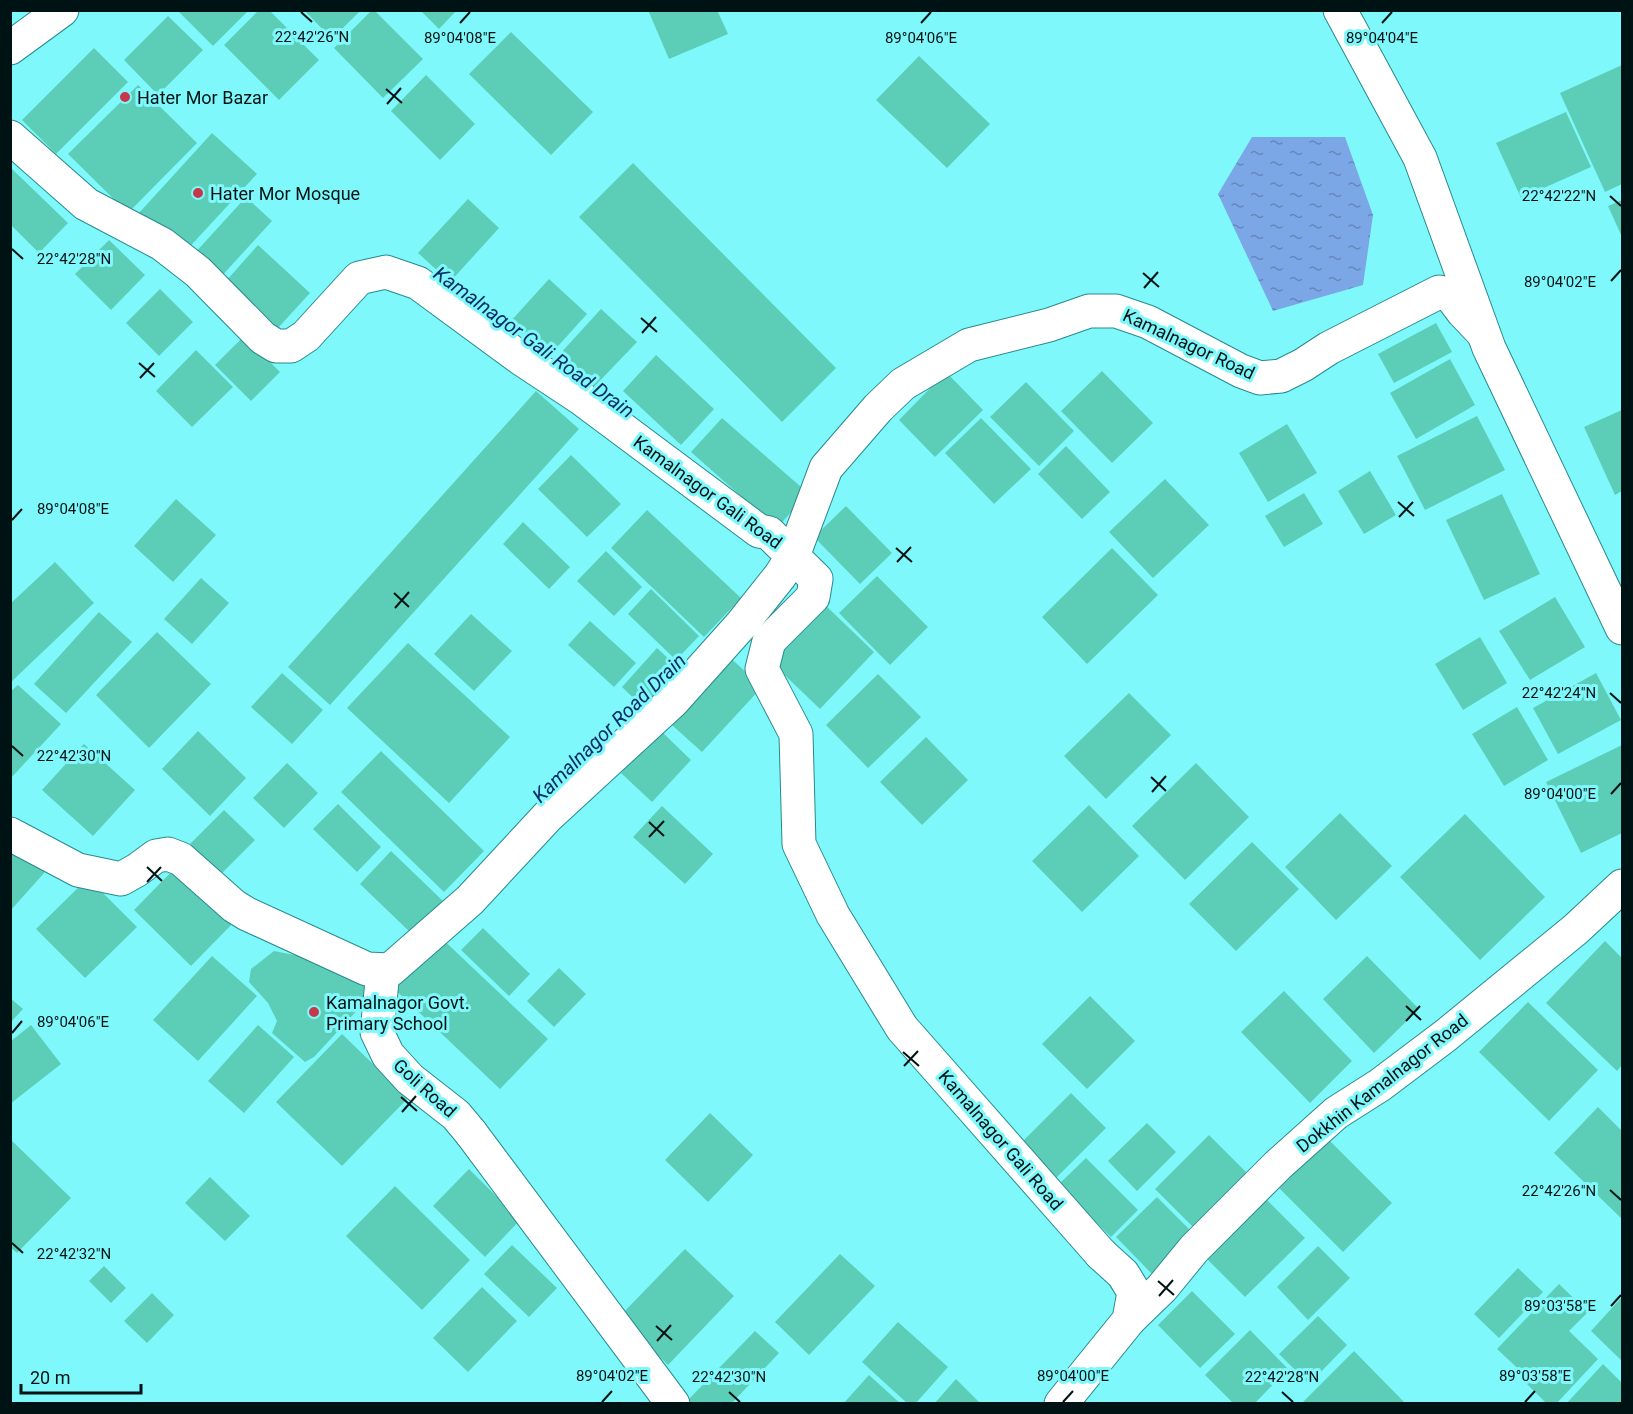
<svg xmlns="http://www.w3.org/2000/svg" width="1633" height="1414" font-family="Roboto,sans-serif">
  <style>
    .water { fill: url(#water-ripples) }
    .building { fill: #5cceb7 }
    .lines { fill: none; stroke-linecap: round; stroke-linejoin: round }
    .street-casing { stroke: #288a8e; stroke-width: 35 }
    .secondary-casing { stroke: #288a8e; stroke-width: 35 }
    .highway-casing { stroke: #288a8e; stroke-width: 35 }
    .street { stroke: #fff; stroke-width: 33 }
    .secondary { stroke: #fff; stroke-width: 33 }
    .highway { stroke: #fff; stroke-width: 33 }
    .ticks { fill: none; stroke: #001314; stroke-width: 2 }
    .poi-dot { fill: #c7374a; stroke: #7ff8fb; stroke-width: 2 }
    .labels { text-anchor: middle; dominant-baseline: central; stroke-width: 6; stroke-linejoin: round; paint-order: stroke }
    .poi-label { font-size: 18px; fill: #001314; stroke: #7ff8fb; text-anchor: start }
    .street-label { font-size: 18px; fill: #001314; stroke: #7ff8fb }
    .water-label { font-size: 20px; font-style: italic; fill: #062f67; stroke: #7ff8fb }
    .ticks-label { font-size: 15px; text-anchor: middle; fill: #001314; stroke: #7ff8fb; stroke-width: 6; stroke-linejoin: round; paint-order: stroke }
  </style>
  <defs>
    <pattern id="water-ripples" width="26" height="14" patternUnits="userSpaceOnUse" patternTransform="scale(1.5)"><rect width="26" height="14" fill="#7ca7e7"/><path d="M2 4q2-2 4 0t4 0M15 11q2-2 4 0t4 0" fill="none" stroke="#6387ba"/></pattern>
  </defs>
  <rect width="100%" height="100%" fill="#7ff8fb"/>
  <polygon class="water" points="1252,137 1345,137 1373,215 1363,285 1273,311 1218,194"/>
  <g class="building">
    <polygon points="177,10 249,10 213,46"/>
    <polygon points="259,10 269,10 319,60 279,100 224,45"/>
    <polygon points="304,10 361,10 332,39"/>
    <polygon points="372,10 374,10 423,59 383,98 334,48"/>
    <polygon points="420,10 457,10 439,29"/>
    <polygon points="648,10 717,10 728,34 669,59"/>
    <polygon points="168,16 203,50 158,95 124,60"/>
    <polygon points="511,32 593,112 551,155 469,74"/>
    <polygon points="94,48 128,82 56,154 22,120"/>
    <polygon points="919,56 990,124 947,168 876,100"/>
    <polygon points="1622,65 1622,184 1605,192 1560,93"/>
    <polygon points="426,75 475,124 440,160 391,111"/>
    <polygon points="138,85 197,143 128,213 68,154"/>
    <polygon points="1566,112 1591,167 1521,198 1496,143"/>
    <polygon points="212,133 257,174 183,254 139,213"/>
    <polygon points="633,163 836,368 782,422 579,217"/>
    <polygon points="10,167 68,223 39,253 10,224"/>
    <polygon points="246,197 272,221 219,279 193,255"/>
    <polygon points="468,199 499,228 450,282 418,253"/>
    <polygon points="1622,200 1622,237 1608,206"/>
    <polygon points="109,240 145,275 111,310 75,274"/>
    <polygon points="258,245 310,293 278,328 226,281"/>
    <polygon points="549,279 587,314 549,356 510,322"/>
    <polygon points="160,289 193,322 159,356 126,323"/>
    <polygon points="601,309 637,342 593,388 558,356"/>
    <polygon points="1436,323 1452,352 1394,383 1378,354"/>
    <polygon points="244,336 280,372 251,401 215,365"/>
    <polygon points="196,350 233,387 192,427 156,391"/>
    <polygon points="656,355 714,409 681,445 623,391"/>
    <polygon points="1450,359 1475,405 1416,439 1390,393"/>
    <polygon points="1102,371 1153,423 1112,463 1061,411"/>
    <polygon points="946,372 983,410 935,457 899,420"/>
    <polygon points="1026,382 1074,431 1039,466 990,417"/>
    <polygon points="536,391 579,429 330,705 288,667"/>
    <polygon points="1622,410 1622,491 1615,495 1584,427"/>
    <polygon points="1477,416 1505,470 1425,510 1397,456"/>
    <polygon points="722,418 808,493 777,528 691,452"/>
    <polygon points="981,418 1031,469 994,504 945,453"/>
    <polygon points="1287,424 1317,473 1268,502 1239,453"/>
    <polygon points="1066,446 1110,492 1082,519 1038,474"/>
    <polygon points="571,455 621,504 587,537 538,489"/>
    <polygon points="1370,471 1396,515 1364,534 1338,491"/>
    <polygon points="1165,479 1209,525 1153,578 1109,532"/>
    <polygon points="1304,493 1323,524 1284,547 1265,516"/>
    <polygon points="1502,494 1540,574 1484,600 1446,520"/>
    <polygon points="176,499 216,535 173,582 134,546"/>
    <polygon points="846,506 892,553 860,584 814,537"/>
    <polygon points="647,510 741,598 704,637 611,548"/>
    <polygon points="523,522 570,567 549,589 503,544"/>
    <polygon points="1112,548 1158,595 1087,664 1042,617"/>
    <polygon points="606,551 642,587 614,616 577,581"/>
    <polygon points="55,562 94,603 10,683 10,604"/>
    <polygon points="877,576 928,627 890,665 839,613"/>
    <polygon points="201,578 229,603 192,644 164,619"/>
    <polygon points="651,589 699,636 676,660 628,614"/>
    <polygon points="1555,597 1585,647 1530,680 1499,631"/>
    <polygon points="823,603 874,652 820,709 769,660"/>
    <polygon points="99,612 132,642 66,713 34,684"/>
    <polygon points="471,614 512,651 474,691 434,654"/>
    <polygon points="590,621 636,663 614,687 568,645"/>
    <polygon points="157,632 211,684 149,748 96,695"/>
    <polygon points="1480,637 1507,683 1463,710 1435,664"/>
    <polygon points="408,643 510,737 449,803 347,708"/>
    <polygon points="657,648 688,677 652,716 622,687"/>
    <polygon points="723,651 762,687 702,752 663,717"/>
    <polygon points="282,673 323,710 292,744 251,707"/>
    <polygon points="1596,673 1621,720 1558,754 1533,708"/>
    <polygon points="878,674 921,717 868,768 826,725"/>
    <polygon points="18,685 61,724 10,779 10,692"/>
    <polygon points="1129,693 1171,735 1106,799 1064,756"/>
    <polygon points="1517,707 1548,760 1504,786 1472,734"/>
    <polygon points="660,730 691,760 652,802 621,773"/>
    <polygon points="198,731 246,778 210,816 162,769"/>
    <polygon points="926,737 968,780 922,825 880,782"/>
    <polygon points="84,744 135,790 93,836 42,790"/>
    <polygon points="1622,745 1622,833 1581,853 1546,782"/>
    <polygon points="381,751 484,851 444,892 341,792"/>
    <polygon points="287,763 318,793 284,828 253,798"/>
    <polygon points="1196,763 1249,817 1185,880 1132,826"/>
    <polygon points="338,804 381,847 357,872 313,829"/>
    <polygon points="1089,805 1139,856 1082,912 1032,861"/>
    <polygon points="662,806 713,854 685,884 633,837"/>
    <polygon points="224,810 255,840 219,876 188,846"/>
    <polygon points="1340,813 1392,866 1336,920 1285,867"/>
    <polygon points="1465,814 1545,897 1480,960 1400,877"/>
    <polygon points="10,841 45,872 10,911"/>
    <polygon points="1252,842 1299,889 1236,951 1189,904"/>
    <polygon points="391,851 444,902 413,935 360,884"/>
    <polygon points="179,864 236,920 191,966 134,910"/>
    <polygon points="88,878 137,927 85,978 36,929"/>
    <polygon points="483,928 530,974 509,996 461,950"/>
    <polygon points="436,933 548,1039 500,1089 388,983"/>
    <polygon points="1605,941 1622,958 1622,1065 1617,1071 1546,1003"/>
    <polygon points="274,951 304,957 337,957 375,991 314,1057 305,1062 272,1033 277,1021 268,1003 249,982 251,969"/>
    <polygon points="212,956 257,996 198,1061 153,1020"/>
    <polygon points="1367,956 1419,1009 1374,1053 1323,999"/>
    <polygon points="559,968 586,994 554,1027 527,1001"/>
    <polygon points="1284,991 1352,1061 1310,1103 1241,1032"/>
    <polygon points="1090,996 1135,1041 1087,1089 1042,1044"/>
    <polygon points="10,998 23,1009 10,1023"/>
    <polygon points="1528,1002 1598,1070 1549,1121 1479,1052"/>
    <polygon points="31,1025 61,1064 10,1104 10,1042"/>
    <polygon points="258,1025 294,1057 244,1113 208,1081"/>
    <polygon points="342,1034 408,1098 342,1166 276,1102"/>
    <polygon points="1071,1093 1106,1128 1056,1178 1021,1143"/>
    <polygon points="1598,1107 1622,1131 1622,1219 1554,1153"/>
    <polygon points="710,1113 753,1155 708,1202 665,1160"/>
    <polygon points="1147,1123 1176,1152 1137,1191 1108,1161"/>
    <polygon points="1209,1135 1249,1175 1195,1229 1155,1189"/>
    <polygon points="1326,1137 1392,1203 1343,1252 1277,1186"/>
    <polygon points="10,1139 71,1198 17,1253 10,1247"/>
    <polygon points="1086,1158 1138,1210 1111,1237 1058,1185"/>
    <polygon points="469,1169 520,1220 485,1257 433,1206"/>
    <polygon points="210,1177 250,1216 225,1241 185,1203"/>
    <polygon points="395,1186 470,1260 422,1310 346,1236"/>
    <polygon points="1260,1193 1305,1238 1245,1297 1201,1253"/>
    <polygon points="1157,1197 1193,1233 1152,1274 1116,1237"/>
    <polygon points="512,1245 557,1288 529,1317 484,1274"/>
    <polygon points="1318,1246 1350,1278 1308,1320 1277,1287"/>
    <polygon points="685,1249 734,1296 668,1365 619,1317"/>
    <polygon points="840,1254 875,1286 809,1355 775,1322"/>
    <polygon points="104,1266 126,1288 111,1303 89,1281"/>
    <polygon points="1518,1268 1543,1292 1499,1338 1474,1314"/>
    <polygon points="1559,1284 1588,1312 1569,1331 1598,1359 1556,1404 1547,1404 1522,1379 1526,1376 1497,1349"/>
    <polygon points="482,1287 517,1321 468,1372 433,1338"/>
    <polygon points="1192,1291 1235,1334 1200,1368 1158,1325"/>
    <polygon points="152,1293 174,1315 147,1343 124,1321"/>
    <polygon points="1622,1297 1622,1361 1591,1331"/>
    <polygon points="1318,1316 1347,1345 1309,1384 1279,1354"/>
    <polygon points="898,1322 948,1367 915,1404 908,1404 862,1362"/>
    <polygon points="1250,1330 1288,1369 1254,1404 1234,1404 1205,1375"/>
    <polygon points="755,1331 779,1353 731,1404 690,1404 687,1401"/>
    <polygon points="1354,1351 1406,1404 1301,1404"/>
    <polygon points="1603,1364 1622,1383 1622,1404 1566,1404"/>
    <polygon points="869,1375 901,1404 843,1404"/>
    <polygon points="956,1379 981,1404 934,1404"/>
  </g>
  <g class="lines">
    <g class="street-casing">
      <g id="street">
        <polyline points="471,1133 673,1404"/>
        <polyline points="1061,1404 1129,1320 1134,1292 1123,1274 1101,1254"/>
      </g>
    </g>
    <g class="secondary-casing">
      <g id="secondary">
        <polyline points="1340,10 1420,158 1489,348 1622,628"/>
        <polyline points="10,137 86,204 162,244 198,272 263,338 276,346 291,346 306,336 359,278 386,272 418,283 523,360 582,399 759,531 769,533 816,579 813,597 769,641 762,669 796,734 799,844 833,915 902,1028 1101,1254"/>
        <polyline points="10,834 78,870 121,879 137,870 156,856 168,854 181,859 234,906 247,914 367,969 390,970 470,900 548,816 673,701 741,625 780,576 793,556 826,468 878,408 903,384 969,345 1049,325 1089,311 1116,311 1148,322 1241,371 1260,378 1281,376 1303,365 1329,348 1439,292 1450,295 1463,312 1483,333"/>
        <polyline points="383,971 377,1032 388,1055 410,1079 456,1115 471,1133"/>
        <polyline points="1129,1320 1162,1288 1194,1249 1278,1165 1336,1113 1380,1085 1445,1036 1576,929 1622,886"/>
      </g>
    </g>
    <g class="highway-casing">
      <polyline id="highway" points="10,48 62,10"/>
    </g>
    <use href="#street" class="street"/>
    <use href="#secondary" class="secondary"/>
    <use href="#highway" class="highway"/>
  </g>
  <path class="ticks" d="M301 12 312 22M460 23 470 12M921 23 931 12M1382 23 1392 12M386 89 402 103M387 104 401 88M1610 196 1621 206M12 249 23 259M1143 273 1159 287M1611 281 1621 270M1144 288 1158 272M641 318 657 332M642 333 656 317M139 363 155 377M140 378 154 363M1398 502 1414 516M1399 517 1413 502M12 520 22 509M896 548 912 562M897 562 911 547M394 593 409 607M395 608 409 592M1610 693 1621 703M12 746 23 756M1151 777 1166 791M1152 792 1166 776M1611 794 1621 783M649 822 664 836M649 837 664 821M147 867 162 881M147 882 161 867M1406 1006 1421 1020M1406 1021 1420 1006M12 1033 22 1021M903 1052 919 1066M904 1066 918 1051M401 1097 417 1111M402 1112 416 1096M1610 1190 1621 1200M12 1243 23 1253M1158 1281 1174 1295M1159 1296 1173 1280M1611 1306 1621 1295M656 1326 672 1340M657 1341 671 1325M729 1392 740 1402M1282 1392 1293 1402M602 1402 612 1391M1063 1402 1073 1391M1525 1402 1535 1391"/>
  <g class="poi-dot">
    <circle cx="125" cy="97" r="6"/>
    <circle cx="198" cy="193" r="6"/>
    <circle cx="314" cy="1012" r="6"/>
  </g>
  <g class="labels">
    <g class="poi-label">
      <text x="137" y="97">Hater Mor Bazar</text>
      <text x="210" y="193">Hater Mor Mosque</text>
      <text x="326" y="1002">Kamalnagor Govt.<tspan x="326" dy="21">Primary School</tspan></text>
    </g>
    <g class="street-label">
      <text transform="translate(1189 344) rotate(25)">Kamalnagor Road</text>
      <text transform="translate(708 492) rotate(36)">Kamalnagor Gali Road</text>
      <text transform="translate(1382 1083) rotate(-38)">Dokkhin Kamalnagor Road</text>
      <text transform="translate(425 1088) rotate(42)">Goli Road</text>
      <text transform="translate(1001 1140) rotate(49)">Kamalnagor Gali Road</text>
    </g>
    <g class="water-label">
      <text transform="translate(534 342) rotate(36)">Kamalnagor Gali Road Drain</text>
      <text transform="translate(609 728) rotate(-44)">Kamalnagor Road Drain</text>
    </g>
  </g>
  <g class="ticks-label">
    <text x="312" y="42">22°42'26"N</text>
    <text x="460" y="43">89°04'08"E</text>
    <text x="921" y="43">89°04'06"E</text>
    <text x="1382" y="43">89°04'04"E</text>
    <text x="1559" y="201">22°42'22"N</text>
    <text x="74" y="264">22°42'28"N</text>
    <text x="1560" y="287">89°04'02"E</text>
    <text x="73" y="514">89°04'08"E</text>
    <text x="1559" y="698">22°42'24"N</text>
    <text x="74" y="761">22°42'30"N</text>
    <text x="1560" y="799">89°04'00"E</text>
    <text x="73" y="1027">89°04'06"E</text>
    <text x="1559" y="1196">22°42'26"N</text>
    <text x="74" y="1259">22°42'32"N</text>
    <text x="1560" y="1311">89°03'58"E</text>
    <text x="612" y="1381">89°04'02"E</text>
    <text x="1073" y="1381">89°04'00"E</text>
    <text x="1535" y="1381">89°03'58"E</text>
    <text x="729" y="1382">22°42'30"N</text>
    <text x="1282" y="1382">22°42'28"N</text>
  </g>
  <rect width="1633" height="1414" fill="none" stroke="#001314" stroke-width="24"/>
  <path d="M21 1384v9h120v-9" fill="none" stroke="#001314" stroke-width="3"/>
  <text x="30" y="1384" font-size="18" fill="#001314" stroke="#7ff8fb" stroke-width="4.5" paint-order="stroke">20 m</text>
</svg>
